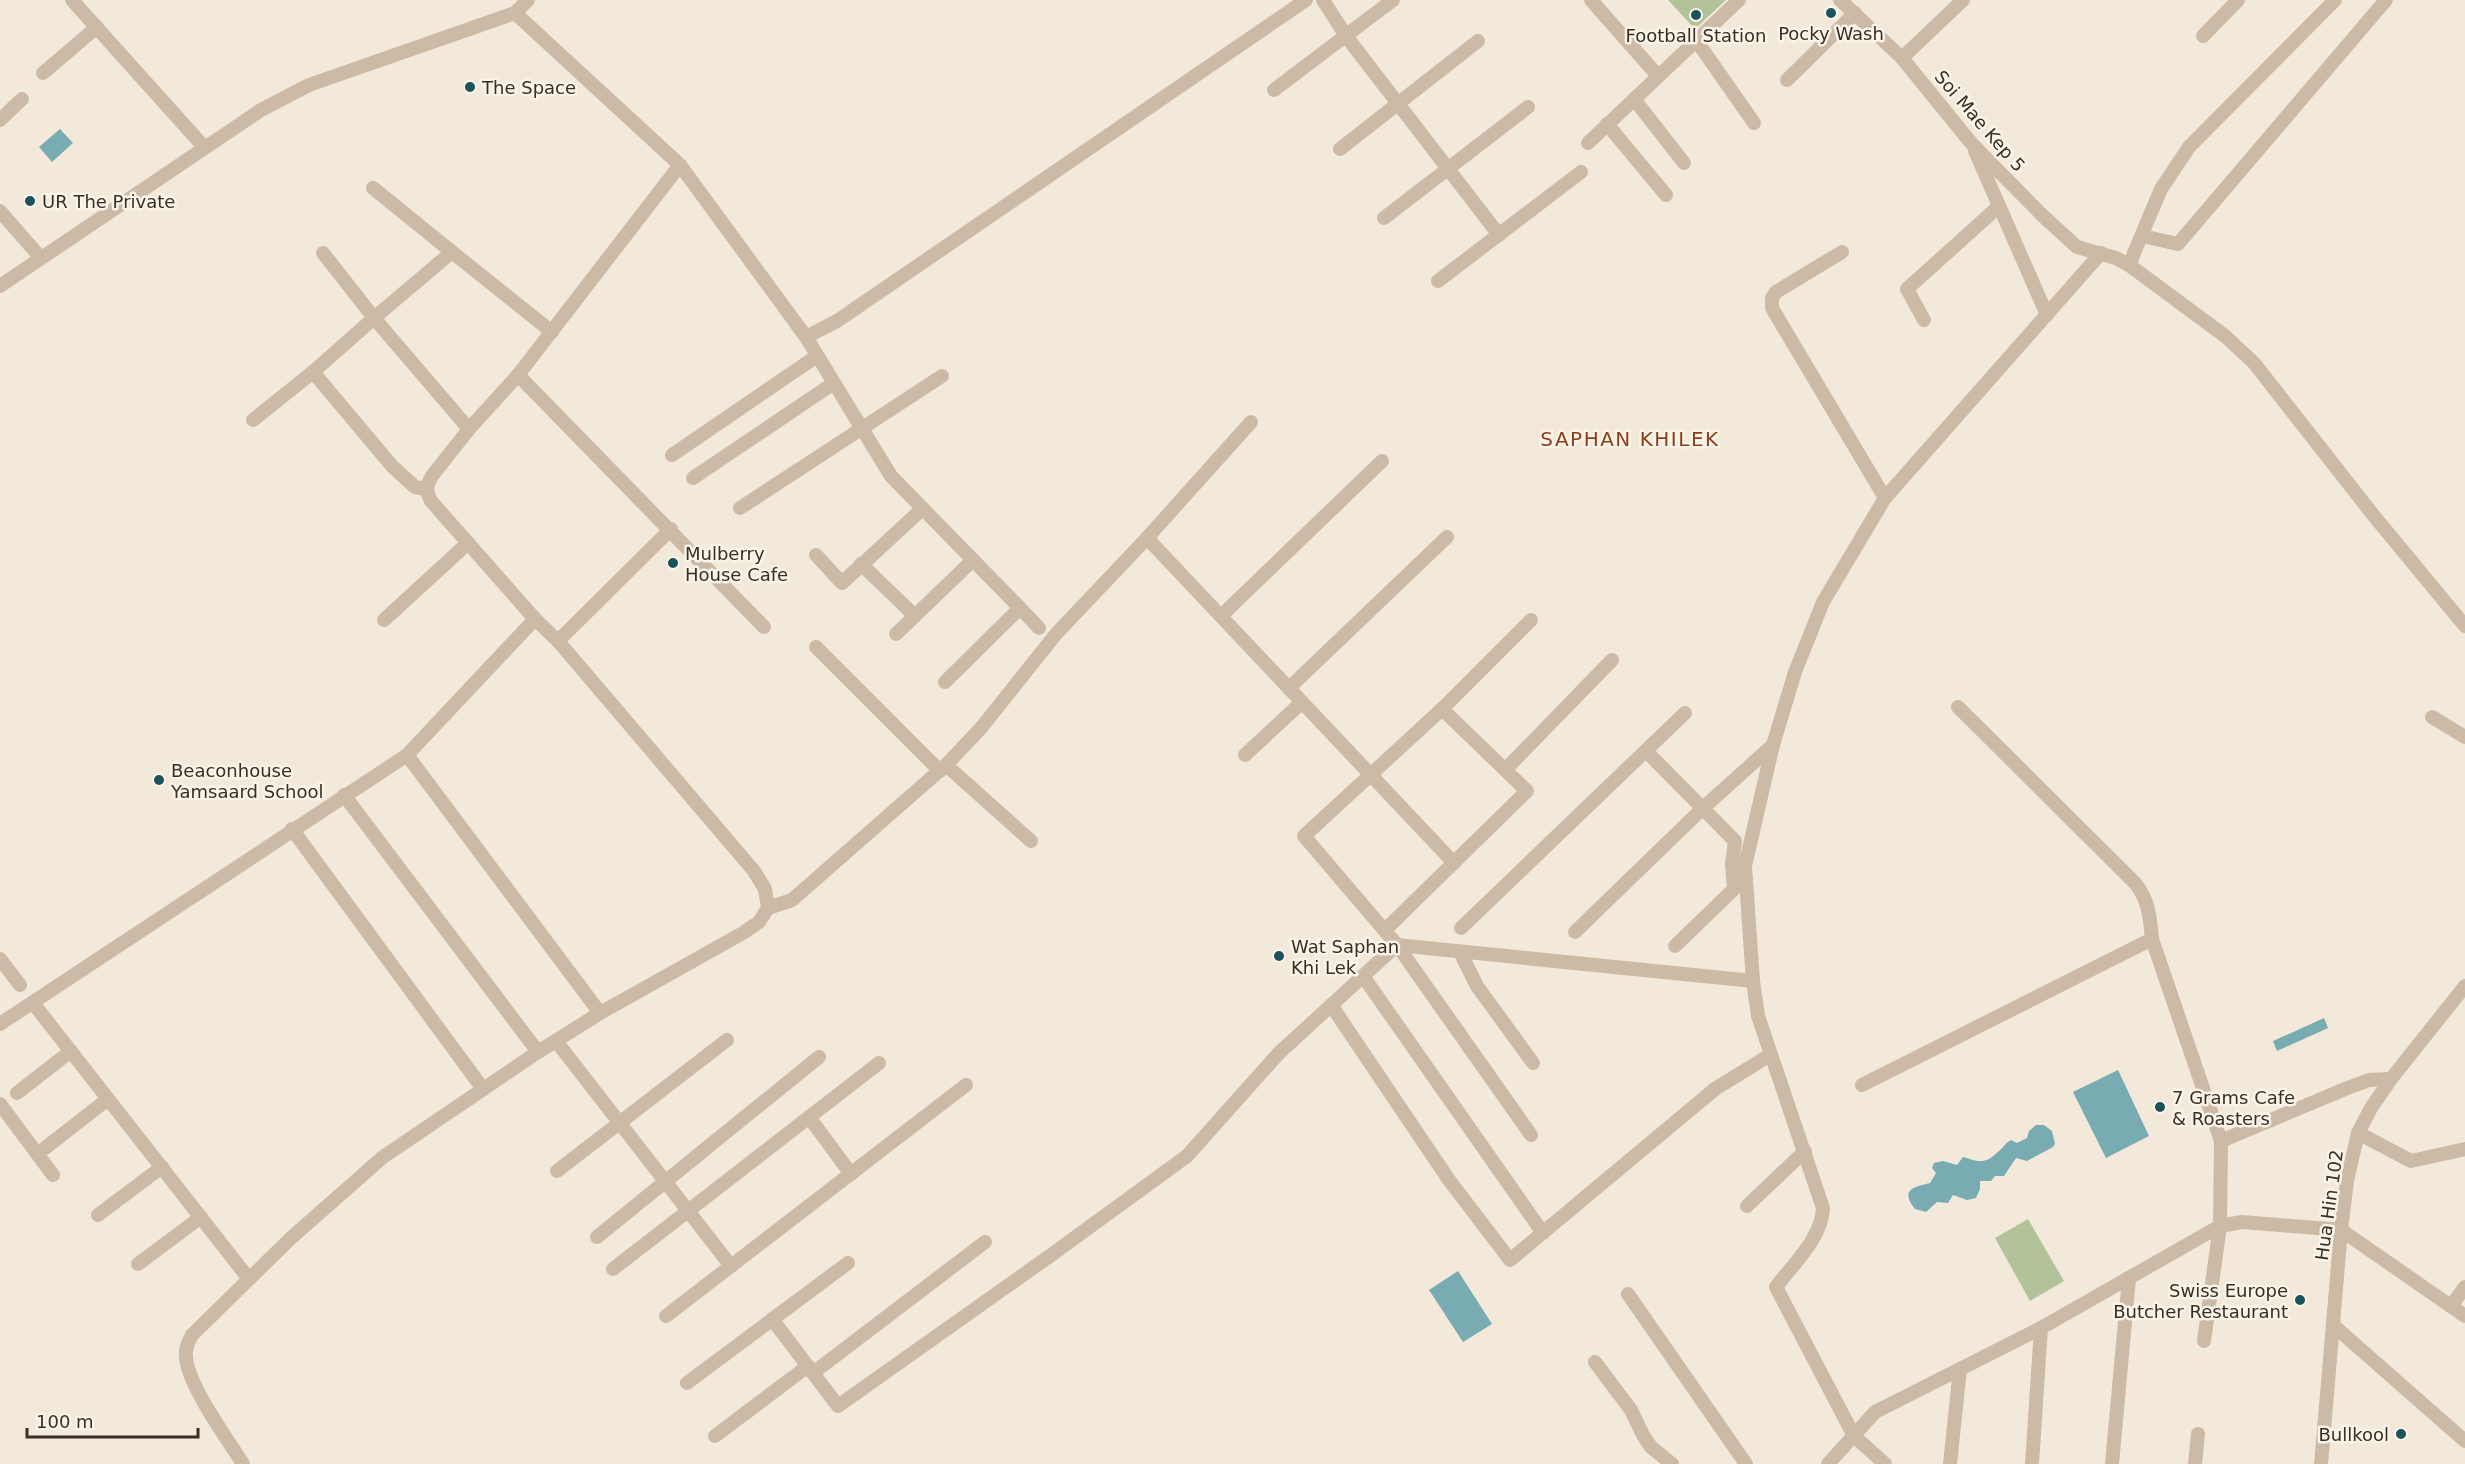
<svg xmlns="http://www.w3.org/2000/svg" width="2465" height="1464" font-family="'DejaVu Sans',sans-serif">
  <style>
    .green { fill: #b2c39a }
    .water { fill: #78abb2 }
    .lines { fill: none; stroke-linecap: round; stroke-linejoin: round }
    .minor { stroke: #ccbaa6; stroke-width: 14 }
    .poi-dot { fill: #1a535c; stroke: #faf3e7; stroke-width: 2 }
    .labels { text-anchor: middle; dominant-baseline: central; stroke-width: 5; stroke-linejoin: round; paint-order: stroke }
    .poi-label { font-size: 18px; fill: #382e27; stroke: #faf3e7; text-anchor: start }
    .street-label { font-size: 18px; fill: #382e27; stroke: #faf3e7 }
    .neighbourhood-label { font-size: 20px; letter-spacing: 1.5px; fill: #8b3e1c; stroke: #faf3e7 }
  </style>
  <rect width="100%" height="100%" fill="#f3e9db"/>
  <g class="green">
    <polygon points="1668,0 1726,0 1695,29"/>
    <polygon points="2028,1219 2064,1281 2030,1301 1995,1238"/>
  </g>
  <g class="water">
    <polygon points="60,129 73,143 52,162 39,147"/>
    <polygon points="2324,1018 2328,1028 2277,1051 2273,1041"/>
    <polygon points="2118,1070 2149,1136 2106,1158 2073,1092"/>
    <path d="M2036 1125H2044L2052 1131 2055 1144 2053 1147 2027 1161 2016 1158 2004 1176H1995L1991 1181H1980V1189L1976 1198 1967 1200 1953 1195 1948 1203 1937 1202 1926 1212 1915 1209C1899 1189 1915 1187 1930 1183L1936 1173 1932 1168 1934 1163 1943 1161 1957 1165 1963 1157C1980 1162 1985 1165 2000 1150 2005 1146 2005 1143 2011 1140L2017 1143 2027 1138 2029 1131Z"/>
    <polygon points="1458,1271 1492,1324 1463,1342 1429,1290"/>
  </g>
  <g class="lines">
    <g class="minor">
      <polyline points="72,0 204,147"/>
      <polyline points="1323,0 1346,36 1499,235"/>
      <polyline points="1591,0 1658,76"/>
      <polyline points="1840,0 1902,58 1972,144 2043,216 2077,247 2116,258 2129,265 2225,336 2254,363 2374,516 2465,626"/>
      <polyline points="2203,36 2238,0"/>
      <polyline points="1696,40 1754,123"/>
      <polyline points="1902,58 1963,0"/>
      <polyline points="43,73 97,27"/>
      <polyline points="1787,80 1855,13"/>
      <polyline points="1274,90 1393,0"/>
      <polyline points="1634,99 1684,163"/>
      <polyline points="0,120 22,99"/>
      <polyline points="1607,124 1666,195"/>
      <polyline points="1588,143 1739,0"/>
      <polyline points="1340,149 1478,41"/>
      <polyline points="1975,151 2047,315"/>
      <polyline points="680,165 806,337 891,476 1020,608 945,682"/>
      <polyline points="373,188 452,252"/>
      <polyline points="0,211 41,258"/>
      <polyline points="1384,218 1528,107"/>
      <polyline points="2142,236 2178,244 2386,0"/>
      <polyline points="1842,252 1776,292 1772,298 1772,308 1885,498"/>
      <polyline points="2129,265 2161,189 2189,147 2335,0"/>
      <polyline points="1438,281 1581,172"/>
      <polyline points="0,286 261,110 309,85 515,13 528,0"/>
      <polyline points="1924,320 1907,289 1998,207"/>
      <polyline points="806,337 837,321 1306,0"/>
      <polyline points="313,372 392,466 415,487 426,489"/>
      <polyline points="518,375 764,627"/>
      <polyline points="253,420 313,372 374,318 323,253"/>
      <polyline points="469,429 374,318 452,252 552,332"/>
      <polyline points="672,455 817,356"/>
      <polyline points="693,478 834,383"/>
      <polyline points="740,508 942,376"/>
      <polyline points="1147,538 1454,863"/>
      <polyline points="816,555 842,583 922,509"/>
      <polyline points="861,564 915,616"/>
      <polyline points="1020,608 1039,628"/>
      <polyline points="1221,616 1382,461"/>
      <polyline points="384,620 468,543"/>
      <polyline points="1531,620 1442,709 1304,836 1397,945 1531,1135"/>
      <polyline points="896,634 973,560"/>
      <polyline points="558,641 671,529"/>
      <polyline points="816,647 940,771"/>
      <polyline points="1289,688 1447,537"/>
      <path d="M1958 707 2135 883C2149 900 2150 918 2152 939"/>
      <polyline points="2432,717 2465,737"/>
      <polyline points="1646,751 1735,841 1732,864 1734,889 1675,946"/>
      <polyline points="407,755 600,1013"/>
      <polyline points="1245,755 1302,702"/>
      <polyline points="946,765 1031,841"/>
      <polyline points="1505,770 1612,660"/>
      <polyline points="344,795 538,1052"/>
      <polyline points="292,829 483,1089"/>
      <polyline points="768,908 792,900 946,765 981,728 1056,634 1147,538 1251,422"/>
      <polyline points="1461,928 1685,713"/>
      <polyline points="1385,930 1527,791 1442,709"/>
      <polyline points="1575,932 1703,808 1773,745"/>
      <polyline points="1460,952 1477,986 1533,1063"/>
      <polyline points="0,959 20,985"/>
      <polyline points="1363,976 1543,1233"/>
      <polyline points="1753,981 1745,866 1773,745 1795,672 1823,602 1885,498 2101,253"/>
      <polyline points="33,1003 249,1279"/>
      <polyline points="1331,1005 1449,1180 1510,1260 1715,1089 1770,1055"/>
      <polyline points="0,1024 407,755 535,619"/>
      <polyline points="556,1041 731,1266"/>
      <polyline points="1862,1085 2152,939 2221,1141 2220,1226 2204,1341"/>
      <polyline points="17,1093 71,1051"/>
      <polyline points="0,1104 53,1175"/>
      <polyline points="809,1117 851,1174"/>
      <polyline points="2358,1133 2411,1161 2465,1149"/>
      <polyline points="2221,1141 2345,1089 2369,1080 2391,1079"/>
      <polyline points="45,1148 108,1099"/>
      <polyline points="557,1171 727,1040"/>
      <polyline points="1747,1206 1805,1151"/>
      <polyline points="98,1215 162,1167"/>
      <polyline points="597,1237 819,1057"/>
      <polyline points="138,1264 201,1217"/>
      <polyline points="613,1269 879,1063"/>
      <polyline points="1628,1294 1746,1464"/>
      <polyline points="2451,1306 2465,1287"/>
      <polyline points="666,1316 966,1085"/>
      <path d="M772 1319 838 1406 1047 1258 1187 1156 1279 1053 1397 945 1753 981 1758 1016 1823 1208C1822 1238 1793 1264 1776 1287L1854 1436 1885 1464"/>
      <polyline points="2334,1326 2465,1441"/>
      <polyline points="1595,1362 1631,1410 1643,1435 1651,1447 1672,1464"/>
      <polyline points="813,1373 985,1242"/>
      <polyline points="687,1383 848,1263"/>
      <polyline points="715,1436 808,1366"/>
      <path d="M243 1464C227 1438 188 1386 186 1357 185 1348 188 1343 192 1335L291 1238 383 1157 538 1052 600 1013 743 933 759 922 768 908 765 889 754 871 558 641 535 619 431 501C426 491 426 486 432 476L469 429 518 375 680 165 515 13"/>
      <polyline points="1828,1464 1875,1412 2041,1328 2220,1226 2242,1222 2341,1230 2465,1316"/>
      <polyline points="1950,1464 1960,1369"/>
      <polyline points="2032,1464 2041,1328"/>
      <polyline points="2112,1464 2129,1278"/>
      <polyline points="2195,1464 2198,1434"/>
      <polyline points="2321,1464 2341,1230 2347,1181 2358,1133 2371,1108 2391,1079 2465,986"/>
    </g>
  </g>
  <g class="poi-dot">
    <circle cx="1831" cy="13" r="6"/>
    <circle cx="1696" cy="15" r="6"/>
    <circle cx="470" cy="87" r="6"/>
    <circle cx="30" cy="201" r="6"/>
    <circle cx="673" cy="563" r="6"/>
    <circle cx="159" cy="780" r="6"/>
    <circle cx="1279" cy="956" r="6"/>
    <circle cx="2160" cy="1107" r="6"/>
    <circle cx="2300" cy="1300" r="6"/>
    <circle cx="2401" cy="1434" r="6"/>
  </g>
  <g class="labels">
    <g class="poi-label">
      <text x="1831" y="33" text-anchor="middle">Pocky Wash</text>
      <text x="1696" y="35" text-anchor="middle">Football Station</text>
      <text x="482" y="87">The Space</text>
      <text x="42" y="201">UR The Private</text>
      <text x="685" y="553">Mulberry<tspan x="685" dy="21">House Cafe</tspan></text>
      <text x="171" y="770">Beaconhouse<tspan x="171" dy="21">Yamsaard School</tspan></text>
      <text x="1291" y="946">Wat Saphan<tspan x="1291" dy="21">Khi Lek</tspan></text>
      <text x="2172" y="1097">7 Grams Cafe<tspan x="2172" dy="21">&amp; Roasters</tspan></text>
      <text x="2288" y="1290" text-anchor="end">Swiss Europe<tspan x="2288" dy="21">Butcher Restaurant</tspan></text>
      <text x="2389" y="1434" text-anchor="end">Bullkool</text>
    </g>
    <g class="street-label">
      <text transform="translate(1980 121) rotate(49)">Soi Mae Kep 5</text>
      <text transform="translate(2329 1205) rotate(-82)">Hua Hin 102</text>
    </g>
    <g class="neighbourhood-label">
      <text x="1630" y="439">SAPHAN KHILEK</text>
    </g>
  </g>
  <path d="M27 1428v9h171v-9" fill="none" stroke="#382e27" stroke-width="3"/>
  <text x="36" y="1428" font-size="18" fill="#382e27" stroke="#faf3e7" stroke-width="4.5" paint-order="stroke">100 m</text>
</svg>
